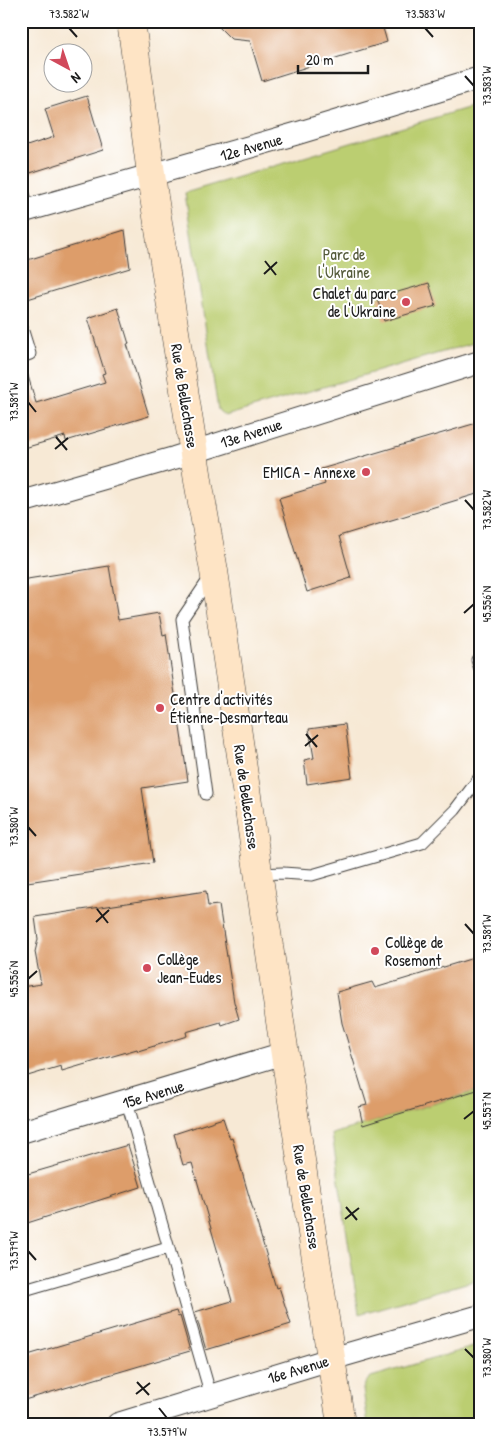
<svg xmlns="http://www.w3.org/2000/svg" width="501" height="1445" font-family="'Patrick Hand',sans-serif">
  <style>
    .green { fill: #bbce71; stroke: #6c7546 }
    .building { fill: #dd9d6a }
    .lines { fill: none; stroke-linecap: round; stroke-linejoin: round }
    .lane-casing { stroke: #3d3b38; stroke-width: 13 }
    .street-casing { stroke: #3d3b38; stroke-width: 24 }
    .secondary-casing { stroke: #3d3b38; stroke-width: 29 }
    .lane { stroke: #fff; stroke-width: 11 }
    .street { stroke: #fff; stroke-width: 22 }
    .secondary { stroke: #fee4c5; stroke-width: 28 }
    .ticks { fill: none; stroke: #1c1c1c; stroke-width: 2 }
    .poi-dot { fill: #d1495b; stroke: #fff; stroke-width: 2 }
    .labels { text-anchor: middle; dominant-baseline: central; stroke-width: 4; stroke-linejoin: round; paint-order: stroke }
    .street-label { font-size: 16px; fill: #1c1c1c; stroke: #fff }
    .park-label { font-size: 16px; fill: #545a3a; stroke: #fff }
    .poi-label { font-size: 16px; fill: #1c1c1c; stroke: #fff; text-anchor: start }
    .neatline { fill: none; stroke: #1c1c1c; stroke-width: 2 }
    .ticks-label { font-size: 12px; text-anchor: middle; fill: #1c1c1c }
  </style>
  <rect width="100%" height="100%" fill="#fff"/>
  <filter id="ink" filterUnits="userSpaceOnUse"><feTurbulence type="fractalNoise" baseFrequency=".02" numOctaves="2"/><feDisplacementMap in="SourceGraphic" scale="10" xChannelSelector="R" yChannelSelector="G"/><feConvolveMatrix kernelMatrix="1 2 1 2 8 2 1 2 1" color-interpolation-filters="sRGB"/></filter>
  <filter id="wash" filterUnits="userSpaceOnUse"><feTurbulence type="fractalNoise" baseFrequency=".0096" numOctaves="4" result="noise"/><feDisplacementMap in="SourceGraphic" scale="20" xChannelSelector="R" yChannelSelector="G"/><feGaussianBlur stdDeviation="1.12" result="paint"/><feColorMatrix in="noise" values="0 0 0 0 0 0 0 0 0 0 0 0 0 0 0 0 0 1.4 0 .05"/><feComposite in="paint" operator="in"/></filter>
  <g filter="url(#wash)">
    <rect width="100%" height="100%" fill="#f7e9d5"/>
    <g class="green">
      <polygon points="480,104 480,341 225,416 218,410 185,193"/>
      <polygon points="480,1090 480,1279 359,1314 332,1134"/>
      <polygon points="480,1345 480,1424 368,1424 363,1389 366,1382 371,1377"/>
    </g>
    <g id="blocks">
      <g class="building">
        <polygon points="213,21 381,21 387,42 262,81 250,41 231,39"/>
        <polygon points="87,96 103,150 27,174 21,157 21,148 54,137 45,109"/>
        <polygon points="125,230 130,268 21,301 21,262"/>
        <polygon points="429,283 436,306 384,321 377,298"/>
        <polygon points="118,308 129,344 127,344 149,416 66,441 65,436 21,449 21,370 26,369 36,403 105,382 102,374 105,373 88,318"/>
        <polygon points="480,422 480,493 339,536 351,578 307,592 279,498 325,484 321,469"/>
        <polygon points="109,566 118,620 159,613 163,635 166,634 188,781 142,788 153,863 21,883 21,580"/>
        <polygon points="345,724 352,777 307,784 304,760 314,758 309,729"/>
        <polygon points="206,891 208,906 219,905 234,1002 239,1019 222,1025 221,1022 186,1032 187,1036 138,1051 137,1049 62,1071 61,1066 21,1078 21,987 41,984 35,952 38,939 35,917"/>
        <polygon points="480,956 480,1089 363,1125 359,1107 367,1105 342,1023 337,992 372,982 375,988"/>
        <polygon points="223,1118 230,1139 232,1138 276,1288 279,1287 291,1324 206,1350 195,1312 232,1301 192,1163 183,1165 174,1134"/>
        <polygon points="128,1145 141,1187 21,1225 21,1176"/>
        <polygon points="176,1311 178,1317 180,1316 190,1351 21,1401 21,1357"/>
      </g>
    </g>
  </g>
  <g filter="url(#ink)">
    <use href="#blocks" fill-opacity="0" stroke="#3d3b38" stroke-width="1"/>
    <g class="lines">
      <g class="lane-casing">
        <g id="lane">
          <polyline points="21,185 29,210"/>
          <polyline points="21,325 30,354 21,357"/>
          <polyline points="480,659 477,660 480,669"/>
          <polyline points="206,794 182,619 211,576"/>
          <polyline points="259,874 283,873 312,875 422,843 455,810 480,777"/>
          <polyline points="127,1102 211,1396"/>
          <polyline points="21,1291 168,1248"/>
        </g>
      </g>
      <g class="street-casing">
        <g id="street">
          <polyline points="21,212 295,134 480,78"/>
          <polyline points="21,502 174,458 480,362"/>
          <polyline points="21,1132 285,1053"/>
          <polyline points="118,1424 331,1359 480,1316"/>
        </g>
      </g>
      <g class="secondary-casing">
        <polyline id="secondary" points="131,21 154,197 199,486 214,571 281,1028 341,1424"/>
      </g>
      <use href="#lane" class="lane"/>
      <use href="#street" class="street"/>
      <use href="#secondary" class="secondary"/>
    </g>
  </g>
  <path class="ticks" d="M69 28 77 37M425 28 433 37M465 76 474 86M265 261 276 275M264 274 277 262M28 402 36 412M56 437 67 450M55 449 68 438M465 500 474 510M464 613 474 604M306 734 317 747M305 746 318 735M28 827 36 836M97 909 108 923M96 922 109 910M465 924 474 934M28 979 37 971M464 1119 474 1111M346 1207 357 1220M345 1219 359 1208M28 1251 36 1260M465 1349 474 1358M137 1382 149 1395M136 1394 150 1383M159 1408 167 1418"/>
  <g class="poi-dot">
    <circle cx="406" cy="302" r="5"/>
    <circle cx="366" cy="472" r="5"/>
    <circle cx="160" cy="708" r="5"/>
    <circle cx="375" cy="951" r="5"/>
    <circle cx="147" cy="968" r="5"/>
  </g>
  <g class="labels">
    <g class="street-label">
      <text transform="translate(251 147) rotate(-16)">12e Avenue</text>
      <text transform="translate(185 396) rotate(81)">Rue de Bellechasse</text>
      <text transform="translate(251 433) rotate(-18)">13e Avenue</text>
      <text transform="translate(247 797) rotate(82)">Rue de Bellechasse</text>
      <text transform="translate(153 1094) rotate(-17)">15e Avenue</text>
      <text transform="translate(307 1197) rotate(81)">Rue de Bellechasse</text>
      <text transform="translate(298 1369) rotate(-17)">16e Avenue</text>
    </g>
    <g class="park-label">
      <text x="344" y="254">Parc de<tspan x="344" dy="18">l'Ukraine</tspan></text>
    </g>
    <g class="poi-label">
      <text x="396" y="293" text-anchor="end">Chalet du parc<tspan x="396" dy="18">de l'Ukraine</tspan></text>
      <text x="356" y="472" text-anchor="end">EMICA - Annexe</text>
      <text x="170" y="699">Centre d'activités<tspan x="170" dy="18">Étienne-Desmarteau</tspan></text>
      <text x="385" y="942">Collège de<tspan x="385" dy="18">Rosemont</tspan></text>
      <text x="157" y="959">Collège<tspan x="157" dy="18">Jean-Eudes</tspan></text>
    </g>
  </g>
  <rect width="501" height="1445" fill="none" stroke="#fff" stroke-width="55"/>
  <g transform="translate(68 68) rotate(140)"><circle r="24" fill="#ffffff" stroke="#a4a4a4"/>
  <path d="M0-4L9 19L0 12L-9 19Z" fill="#d1495b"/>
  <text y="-8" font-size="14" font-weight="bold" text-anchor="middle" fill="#1c1c1c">N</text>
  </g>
  <path d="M298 65v8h70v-8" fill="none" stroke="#1c1c1c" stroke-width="2.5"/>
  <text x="306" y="65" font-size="15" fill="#1c1c1c" stroke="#ffffff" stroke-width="4" paint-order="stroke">20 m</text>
  <rect x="28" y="28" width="446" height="1390" class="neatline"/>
  <g class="ticks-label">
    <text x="69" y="18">73.582°W</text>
    <text x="425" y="18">73.583°W</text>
    <text transform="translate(487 86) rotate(-90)" y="4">73.583°W</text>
    <text transform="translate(14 402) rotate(-90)" y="4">73.581°W</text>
    <text transform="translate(487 510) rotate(-90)" y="4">73.582°W</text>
    <text transform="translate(487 604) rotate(-90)" y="4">45.556°N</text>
    <text transform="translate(14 827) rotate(-90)" y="4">73.580°W</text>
    <text transform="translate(487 934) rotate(-90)" y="4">73.581°W</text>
    <text transform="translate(14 979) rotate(-90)" y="4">45.556°N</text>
    <text transform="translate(487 1111) rotate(-90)" y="4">45.557°N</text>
    <text transform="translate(14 1251) rotate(-90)" y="4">73.579°W</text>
    <text transform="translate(487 1358) rotate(-90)" y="4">73.580°W</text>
    <text x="167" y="1436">73.579°W</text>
  </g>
</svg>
